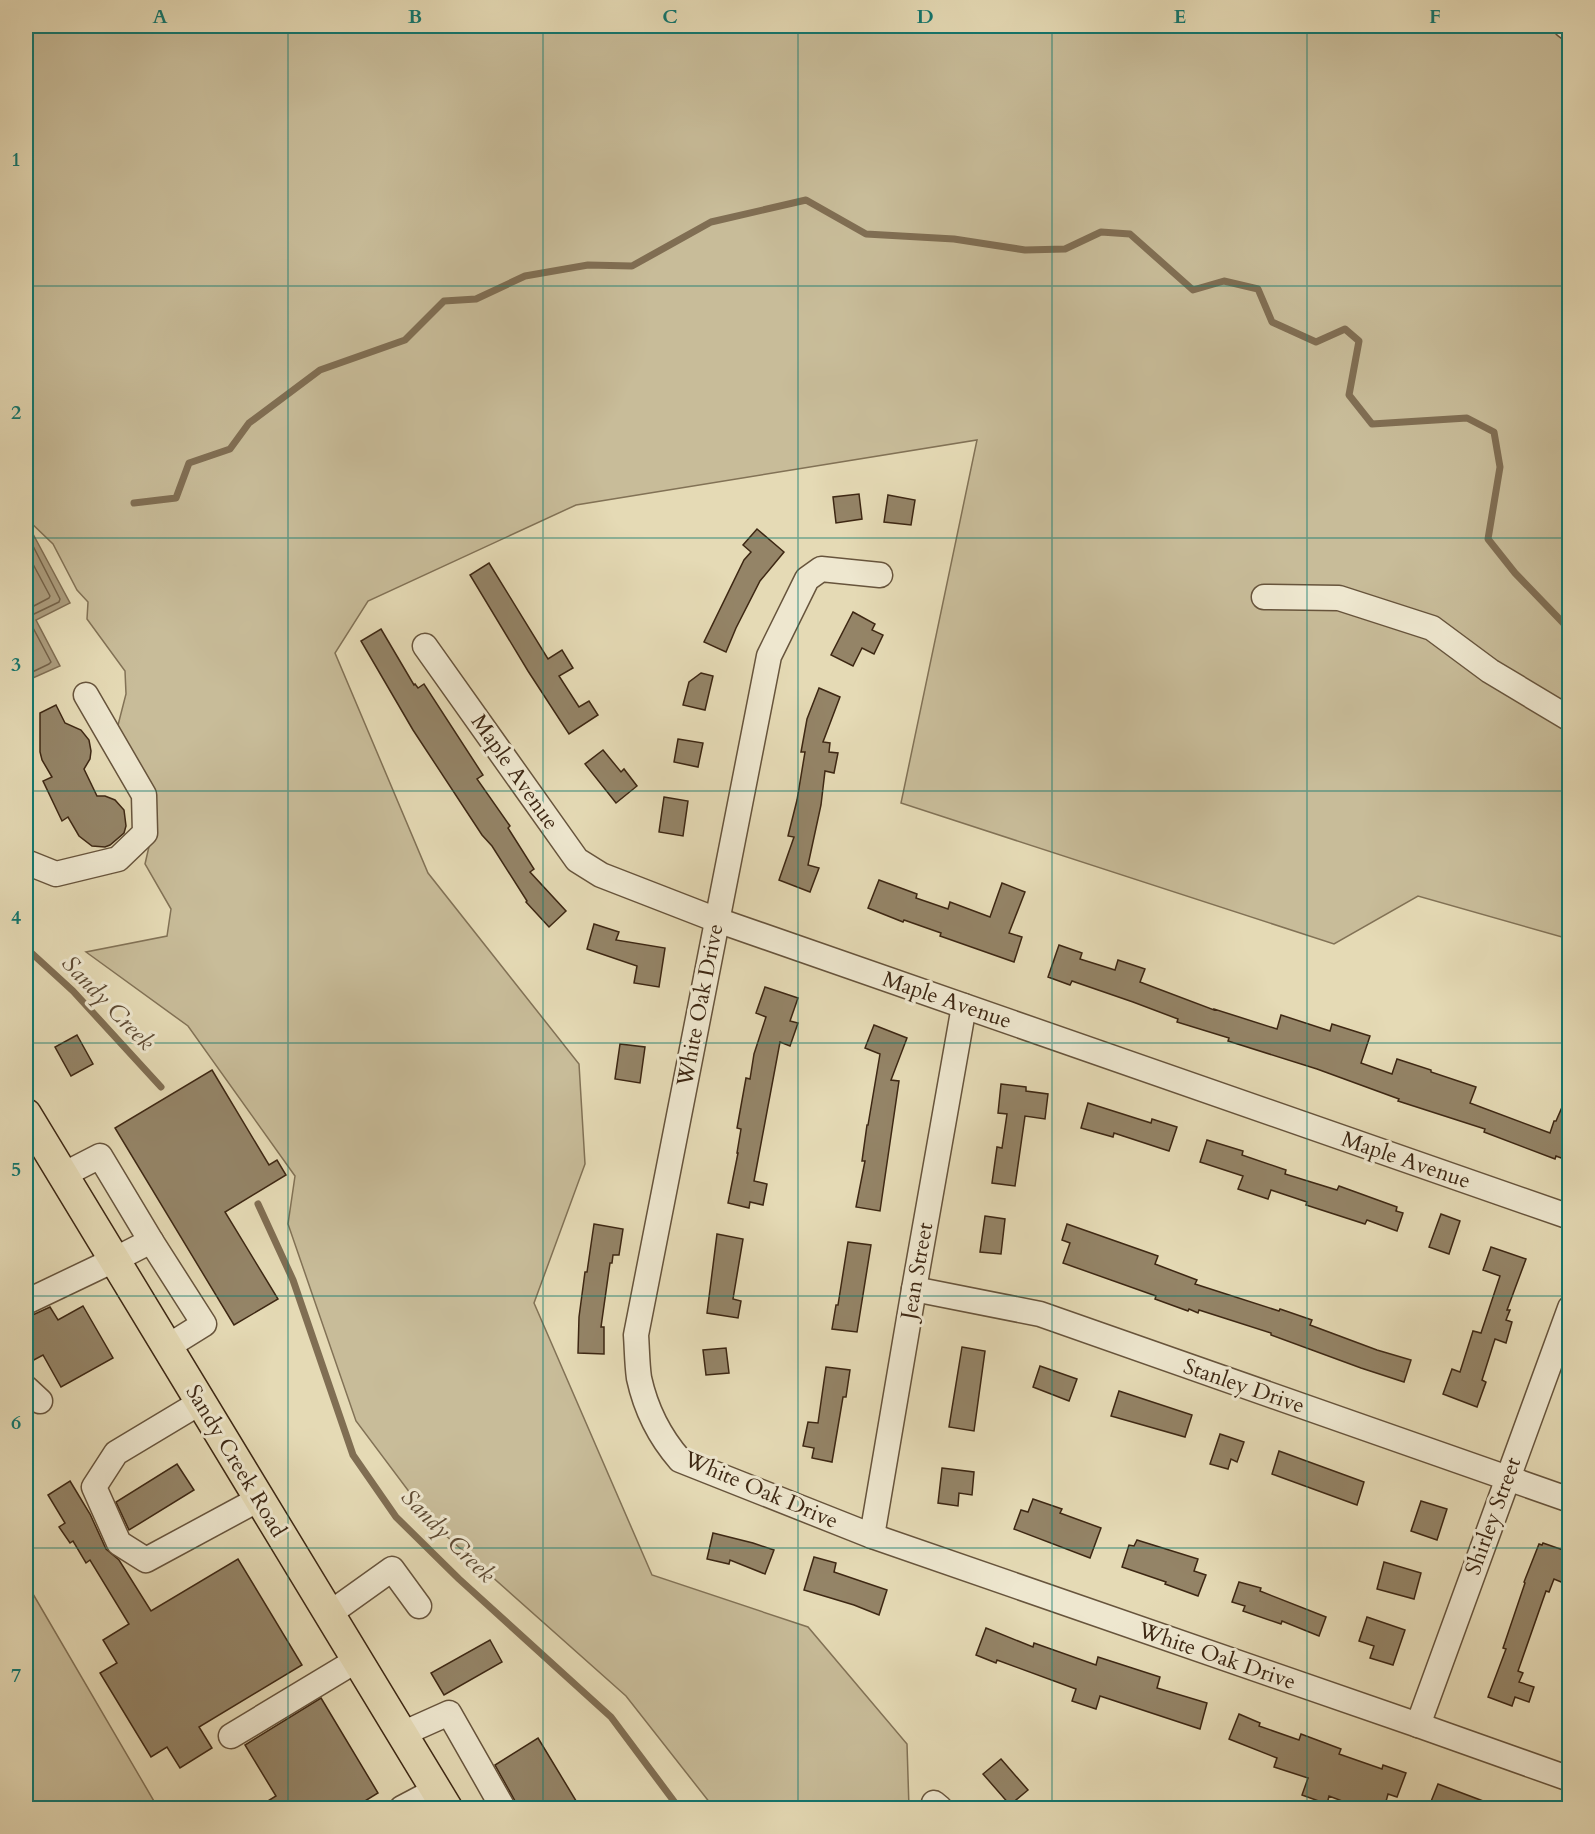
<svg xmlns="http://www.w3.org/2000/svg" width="1595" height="1834" font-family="Cardo,serif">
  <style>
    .green { fill: #c8bc99; stroke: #827256; stroke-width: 1.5 }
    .water { fill: #ac9d7e; stroke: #806e53; stroke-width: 1.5 }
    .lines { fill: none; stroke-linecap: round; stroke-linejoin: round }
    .shore { stroke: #746248; stroke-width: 1.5 }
    .stream { stroke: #806e53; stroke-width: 7 }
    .building { fill: #948467; stroke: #3d2713; stroke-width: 1.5 }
    .minor-casing { stroke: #67543c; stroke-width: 27 }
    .major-casing { stroke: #3d2713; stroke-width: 33 }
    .minor { stroke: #eee7cf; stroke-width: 24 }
    .major { stroke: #e5dab5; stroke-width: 30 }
    .grid { fill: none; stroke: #0f766e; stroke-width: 1.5; stroke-opacity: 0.55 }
    .labels { text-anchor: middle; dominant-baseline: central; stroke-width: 6; stroke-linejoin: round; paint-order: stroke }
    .street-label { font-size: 22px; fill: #3d2713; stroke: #eee7cf }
    .water-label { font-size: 24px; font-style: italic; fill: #5e4a33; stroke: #eee7cf }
    .neatline { fill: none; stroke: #0f766e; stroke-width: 2 }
    .grid-label { font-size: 20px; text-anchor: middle; font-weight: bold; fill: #0f766e }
  </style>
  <rect width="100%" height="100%" fill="#e5dab5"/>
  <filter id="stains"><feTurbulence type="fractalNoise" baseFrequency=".00333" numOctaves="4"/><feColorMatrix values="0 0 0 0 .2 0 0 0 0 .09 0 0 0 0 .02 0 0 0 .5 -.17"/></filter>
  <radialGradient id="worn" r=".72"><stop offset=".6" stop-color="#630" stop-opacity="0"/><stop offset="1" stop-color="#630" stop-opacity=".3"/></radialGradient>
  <g class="green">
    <polygon points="26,26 1569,26 1569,939 1418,896 1334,944 901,803 977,440 576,505 368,601 335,653 428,873 579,1064 585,1164 534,1303 652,1575 808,1627 907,1744 909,1808 714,1808 626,1696 434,1525 356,1421 288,1224 295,1176 188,1026 86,952 167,936 171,909 145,864 153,829 117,729 126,694 125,671 87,619 88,602 77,590 53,544 29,521 26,520"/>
    <polygon points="26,1582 158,1808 26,1808"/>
  </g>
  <polygon class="water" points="33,534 70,603 36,620 60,666 26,681 26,538"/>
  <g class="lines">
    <g class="shore">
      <polyline points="26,543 32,544 60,599 59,602 34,614 31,617 31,624 51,662 49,664 26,675"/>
      <polyline points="26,551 50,596 49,598 30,608 26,612"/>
    </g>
    <g class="stream">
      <polyline points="134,503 176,498 189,463 230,449 249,423 320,370 405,340 444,301 476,299 525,276 588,265 632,266 711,222 806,200 866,234 954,239 1025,250 1065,249 1101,232 1130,234 1193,290 1224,281 1258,289 1272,322 1316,342 1345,329 1359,341 1349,395 1372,424 1467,418 1494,432 1500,467 1488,539 1515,573 1570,630"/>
      <polyline points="26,948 73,991 161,1087"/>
      <polyline points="258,1204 293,1280 353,1455 396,1517 459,1579 611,1717 679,1808"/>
    </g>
  </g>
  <g class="building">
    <polygon points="859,494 862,519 836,523 833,497"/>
    <polygon points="888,495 915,500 911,525 884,522"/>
    <polygon points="757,529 784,552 760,581 736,628 726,652 704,642 744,560 751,552 743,545"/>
    <polygon points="489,563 548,659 562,650 573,668 559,676 579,707 589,701 598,715 569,734 528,671 470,575"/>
    <polygon points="853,612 875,624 872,630 883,635 874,654 862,648 853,666 831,655"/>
    <polygon points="381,629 414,685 415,684 418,688 424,684 483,775 477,779 510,826 508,828 534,869 530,872 566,911 549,927 526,902 527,901 492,846 482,835 413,730 361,641"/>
    <polygon points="701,673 713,676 705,710 683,705 689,682"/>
    <polygon points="819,688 840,697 823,742 830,743 829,752 838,753 834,773 825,771 821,805 808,865 819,868 810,892 779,880 794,837 788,836 797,800 805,752 801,752 807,719"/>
    <polygon points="56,705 65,723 81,730 89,740 91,751 90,759 84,769 97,796 105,796 115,800 124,810 126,826 124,833 110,845 105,847 92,846 79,836 68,817 62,821 43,781 52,777 42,760 40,752 40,713"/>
    <polygon points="678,739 703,743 698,767 674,762"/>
    <polygon points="603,750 621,772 624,769 637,786 616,803 585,764"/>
    <polygon points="664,797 688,801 683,836 659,832"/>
    <polygon points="879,880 917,894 916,898 948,909 950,902 990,917 1002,883 1025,892 1009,933 1022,937 1014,962 940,936 941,933 904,920 903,922 868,908"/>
    <polygon points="594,924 619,932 616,940 665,948 659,987 634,983 637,966 587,949"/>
    <polygon points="1059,945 1082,953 1080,959 1115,970 1118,960 1145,969 1140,982 1214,1010 1214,1009 1277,1029 1281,1015 1330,1031 1332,1024 1370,1036 1361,1063 1392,1074 1397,1059 1431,1070 1431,1072 1476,1087 1470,1103 1550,1133 1554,1121 1556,1121 1569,1091 1569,1161 1556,1156 1555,1159 1484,1132 1485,1129 1398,1101 1399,1099 1317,1069 1228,1041 1229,1038 1177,1022 1178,1019 1133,1002 1072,981 1070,985 1048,977"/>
    <polygon points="765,987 798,998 790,1021 798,1023 790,1046 780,1042 754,1181 767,1184 763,1205 750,1202 749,1208 728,1203 738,1153 737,1153 741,1129 737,1128 746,1078 750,1079 754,1054 766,1017 756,1013"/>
    <polygon points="874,1025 907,1038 891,1080 899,1081 880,1211 856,1207 865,1161 862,1161 867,1125 868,1125 880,1054 865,1048"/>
    <polygon points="77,1035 93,1064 71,1076 55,1047"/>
    <polygon points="620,1044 645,1047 640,1083 615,1079"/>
    <polygon points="212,1070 269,1165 277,1160 286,1175 225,1212 278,1299 234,1325 115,1128"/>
    <polygon points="1001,1084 1026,1087 1026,1091 1048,1094 1045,1119 1025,1116 1015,1186 992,1183 997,1147 1002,1148 1007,1114 998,1113"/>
    <polygon points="1088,1103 1151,1123 1152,1119 1177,1127 1169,1151 1114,1133 1113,1137 1081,1128"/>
    <polygon points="1207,1140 1243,1151 1242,1155 1286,1170 1285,1174 1337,1190 1339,1186 1397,1207 1396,1211 1403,1213 1397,1231 1367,1220 1365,1224 1306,1205 1307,1202 1271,1190 1268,1199 1238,1189 1243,1176 1200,1162"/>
    <polygon points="1441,1214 1460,1221 1449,1254 1429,1247"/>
    <polygon points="985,1216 1005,1219 1001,1254 980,1252"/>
    <polygon points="594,1224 623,1229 619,1255 613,1255 612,1263 610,1263 601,1327 604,1327 604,1354 578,1353 579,1317 585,1272 587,1272"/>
    <polygon points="1067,1224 1158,1256 1155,1264 1197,1280 1195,1284 1279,1311 1280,1309 1312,1320 1310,1325 1377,1350 1411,1360 1404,1382 1361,1368 1271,1335 1271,1333 1199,1310 1198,1313 1189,1309 1188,1311 1155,1299 1156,1296 1063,1263 1070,1243 1062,1240"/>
    <polygon points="717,1234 743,1239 733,1299 741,1301 738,1318 707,1313"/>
    <polygon points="848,1242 871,1245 857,1332 832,1329 836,1305 838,1305"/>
    <polygon points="1491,1247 1526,1259 1507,1310 1510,1310 1506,1320 1512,1322 1506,1343 1495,1339 1482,1380 1486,1382 1477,1407 1443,1394 1452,1369 1460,1372 1473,1331 1481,1333 1500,1276 1483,1270"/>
    <polygon points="83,1306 113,1358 61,1387 43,1355 32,1361 26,1350 26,1318 50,1307 58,1320"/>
    <polygon points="962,1347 985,1351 974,1431 949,1427"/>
    <polygon points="726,1348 729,1373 706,1375 703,1350"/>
    <polygon points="1040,1366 1077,1379 1069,1401 1033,1387"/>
    <polygon points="826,1367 850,1370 846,1397 843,1397 832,1462 812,1458 814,1448 803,1446 808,1422 818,1423"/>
    <polygon points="1119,1391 1192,1415 1185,1437 1111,1416"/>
    <polygon points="1220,1434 1244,1442 1237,1462 1231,1459 1228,1469 1210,1464"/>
    <polygon points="1279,1451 1364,1482 1357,1505 1272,1474"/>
    <polygon points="177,1464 194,1490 129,1530 116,1502"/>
    <polygon points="942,1468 974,1472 972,1495 959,1493 958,1506 938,1503"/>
    <polygon points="70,1481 90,1514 106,1549 119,1560 151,1611 238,1559 302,1665 199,1727 212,1748 180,1768 167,1747 151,1757 100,1673 117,1663 103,1640 129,1624 90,1560 86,1563 73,1541 70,1543 59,1527 65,1523 48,1495"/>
    <polygon points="1033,1499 1062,1509 1060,1513 1101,1528 1090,1558 1014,1529 1021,1510 1028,1512"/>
    <polygon points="1421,1501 1447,1509 1437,1540 1411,1531"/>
    <polygon points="713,1533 753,1543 774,1550 765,1574 730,1560 729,1564 707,1559"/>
    <polygon points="1137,1540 1198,1559 1194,1571 1206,1575 1198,1596 1165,1584 1166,1582 1122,1567 1129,1545 1134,1546"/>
    <polygon points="1543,1543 1569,1552 1569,1575 1566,1584 1554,1579 1549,1592 1546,1591 1518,1671 1523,1673 1519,1682 1534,1687 1529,1702 1515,1697 1512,1706 1488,1697 1506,1649 1503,1648 1525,1583 1524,1582 1539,1544 1542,1545"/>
    <polygon points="814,1557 836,1563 834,1572 887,1590 879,1615 854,1605 804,1590"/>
    <polygon points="1384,1562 1421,1573 1414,1599 1377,1589"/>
    <polygon points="1239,1582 1261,1588 1260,1591 1326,1617 1319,1636 1282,1621 1281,1624 1243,1611 1245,1606 1232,1602"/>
    <polygon points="1367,1617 1405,1630 1393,1665 1370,1658 1374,1646 1359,1641"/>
    <polygon points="986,1628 1033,1647 1034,1643 1096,1665 1098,1657 1160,1677 1157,1688 1207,1703 1200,1729 1100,1696 1096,1709 1072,1701 1076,1689 997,1660 996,1663 976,1655"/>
    <polygon points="490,1640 502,1662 444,1695 431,1673"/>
    <polygon points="321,1698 378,1793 352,1809 255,1809 276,1796 245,1745"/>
    <polygon points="1239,1714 1260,1723 1259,1726 1299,1740 1301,1734 1341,1749 1339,1754 1382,1769 1383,1765 1406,1773 1397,1797 1388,1794 1384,1809 1363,1809 1329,1796 1327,1804 1302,1795 1308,1778 1274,1767 1277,1758 1229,1739"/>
    <polygon points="538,1738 581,1809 517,1809 515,1801 495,1765"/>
    <polygon points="1001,1759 1028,1790 1010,1805 983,1774"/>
    <polygon points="1438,1784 1499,1807 1498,1809 1428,1809"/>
  </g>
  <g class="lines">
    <g class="minor-casing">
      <g id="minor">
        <polyline points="1566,26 1570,29"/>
        <path d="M880 575 821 569 807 579 769 656 636 1335C637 1349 637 1364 639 1378 646 1410 659 1436 680 1460L872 1536 1418 1725 1570 1779"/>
        <polyline points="1264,597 1339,598 1432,628 1490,671 1570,719"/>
        <polyline points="425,646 577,860 601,875 717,920 1570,1217"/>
        <polyline points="26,862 56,874 118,859 145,833 144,795 86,695"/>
        <polyline points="63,1175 100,1156 151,1241"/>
        <polyline points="914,1289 1040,1314 1570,1500"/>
        <polyline points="26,1302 114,1260 151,1241 204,1324 167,1347"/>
        <polyline points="26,1388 40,1401"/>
        <polyline points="201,1402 116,1453 94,1487 119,1543 146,1560 259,1499"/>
        <polyline points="872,1536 914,1289 964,1006"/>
        <polyline points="329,1614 392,1569 419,1606"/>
        <polyline points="1418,1725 1570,1308"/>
        <polyline points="402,1734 449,1713 503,1808"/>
        <polyline points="231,1736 357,1660"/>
        <polyline points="934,1803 940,1808"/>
        <polyline points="402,1808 436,1790"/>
      </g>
    </g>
    <g class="major-casing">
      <polyline id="major" points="26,1114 447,1808"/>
    </g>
    <use href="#minor" class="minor"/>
    <use href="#major" class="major"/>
  </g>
  <path class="grid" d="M288 26V1808M543 26V1808M798 26V1808M1052 26V1808M1307 26V1808M26 286H1570M26 538H1570M26 791H1570M26 1043H1570M26 1296H1570M26 1548H1570"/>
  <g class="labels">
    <g class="street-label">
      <text transform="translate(515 772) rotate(55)">Maple Avenue</text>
      <text transform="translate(947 1000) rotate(19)">Maple Avenue</text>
      <text transform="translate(700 1005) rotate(-79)">White Oak Drive</text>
      <text transform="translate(1406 1160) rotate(19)">Maple Avenue</text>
      <text transform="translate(917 1271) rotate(-80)">Jean Street</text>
      <text transform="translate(1244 1386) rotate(19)">Stanley Drive</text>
      <text transform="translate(236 1461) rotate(59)">Sandy Creek Road</text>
      <text transform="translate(761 1490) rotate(23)">White Oak Drive</text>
      <text transform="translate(1493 1516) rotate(-70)">Shirley Street</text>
      <text transform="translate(1217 1656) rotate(19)">White Oak Drive</text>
    </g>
    <g class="water-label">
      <text transform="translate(108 1003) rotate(46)">Sandy Creek</text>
      <text transform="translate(448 1536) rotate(45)">Sandy Creek</text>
    </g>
  </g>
  <rect width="1595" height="1834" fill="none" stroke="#e5dab5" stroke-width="66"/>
  <rect x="33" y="33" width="1529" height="1768" class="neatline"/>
  <g class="grid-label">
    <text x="160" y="23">A</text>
    <text x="415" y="23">B</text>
    <text x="670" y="23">C</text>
    <text x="925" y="23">D</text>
    <text x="1180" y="23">E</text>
    <text x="1435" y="23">F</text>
    <text x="16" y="166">1</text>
    <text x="16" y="419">2</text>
    <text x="16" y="671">3</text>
    <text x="16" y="924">4</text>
    <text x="16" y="1176">5</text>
    <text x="16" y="1429">6</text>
    <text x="16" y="1682">7</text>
  </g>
  <rect width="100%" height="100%" filter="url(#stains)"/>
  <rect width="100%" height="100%" fill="url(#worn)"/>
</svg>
